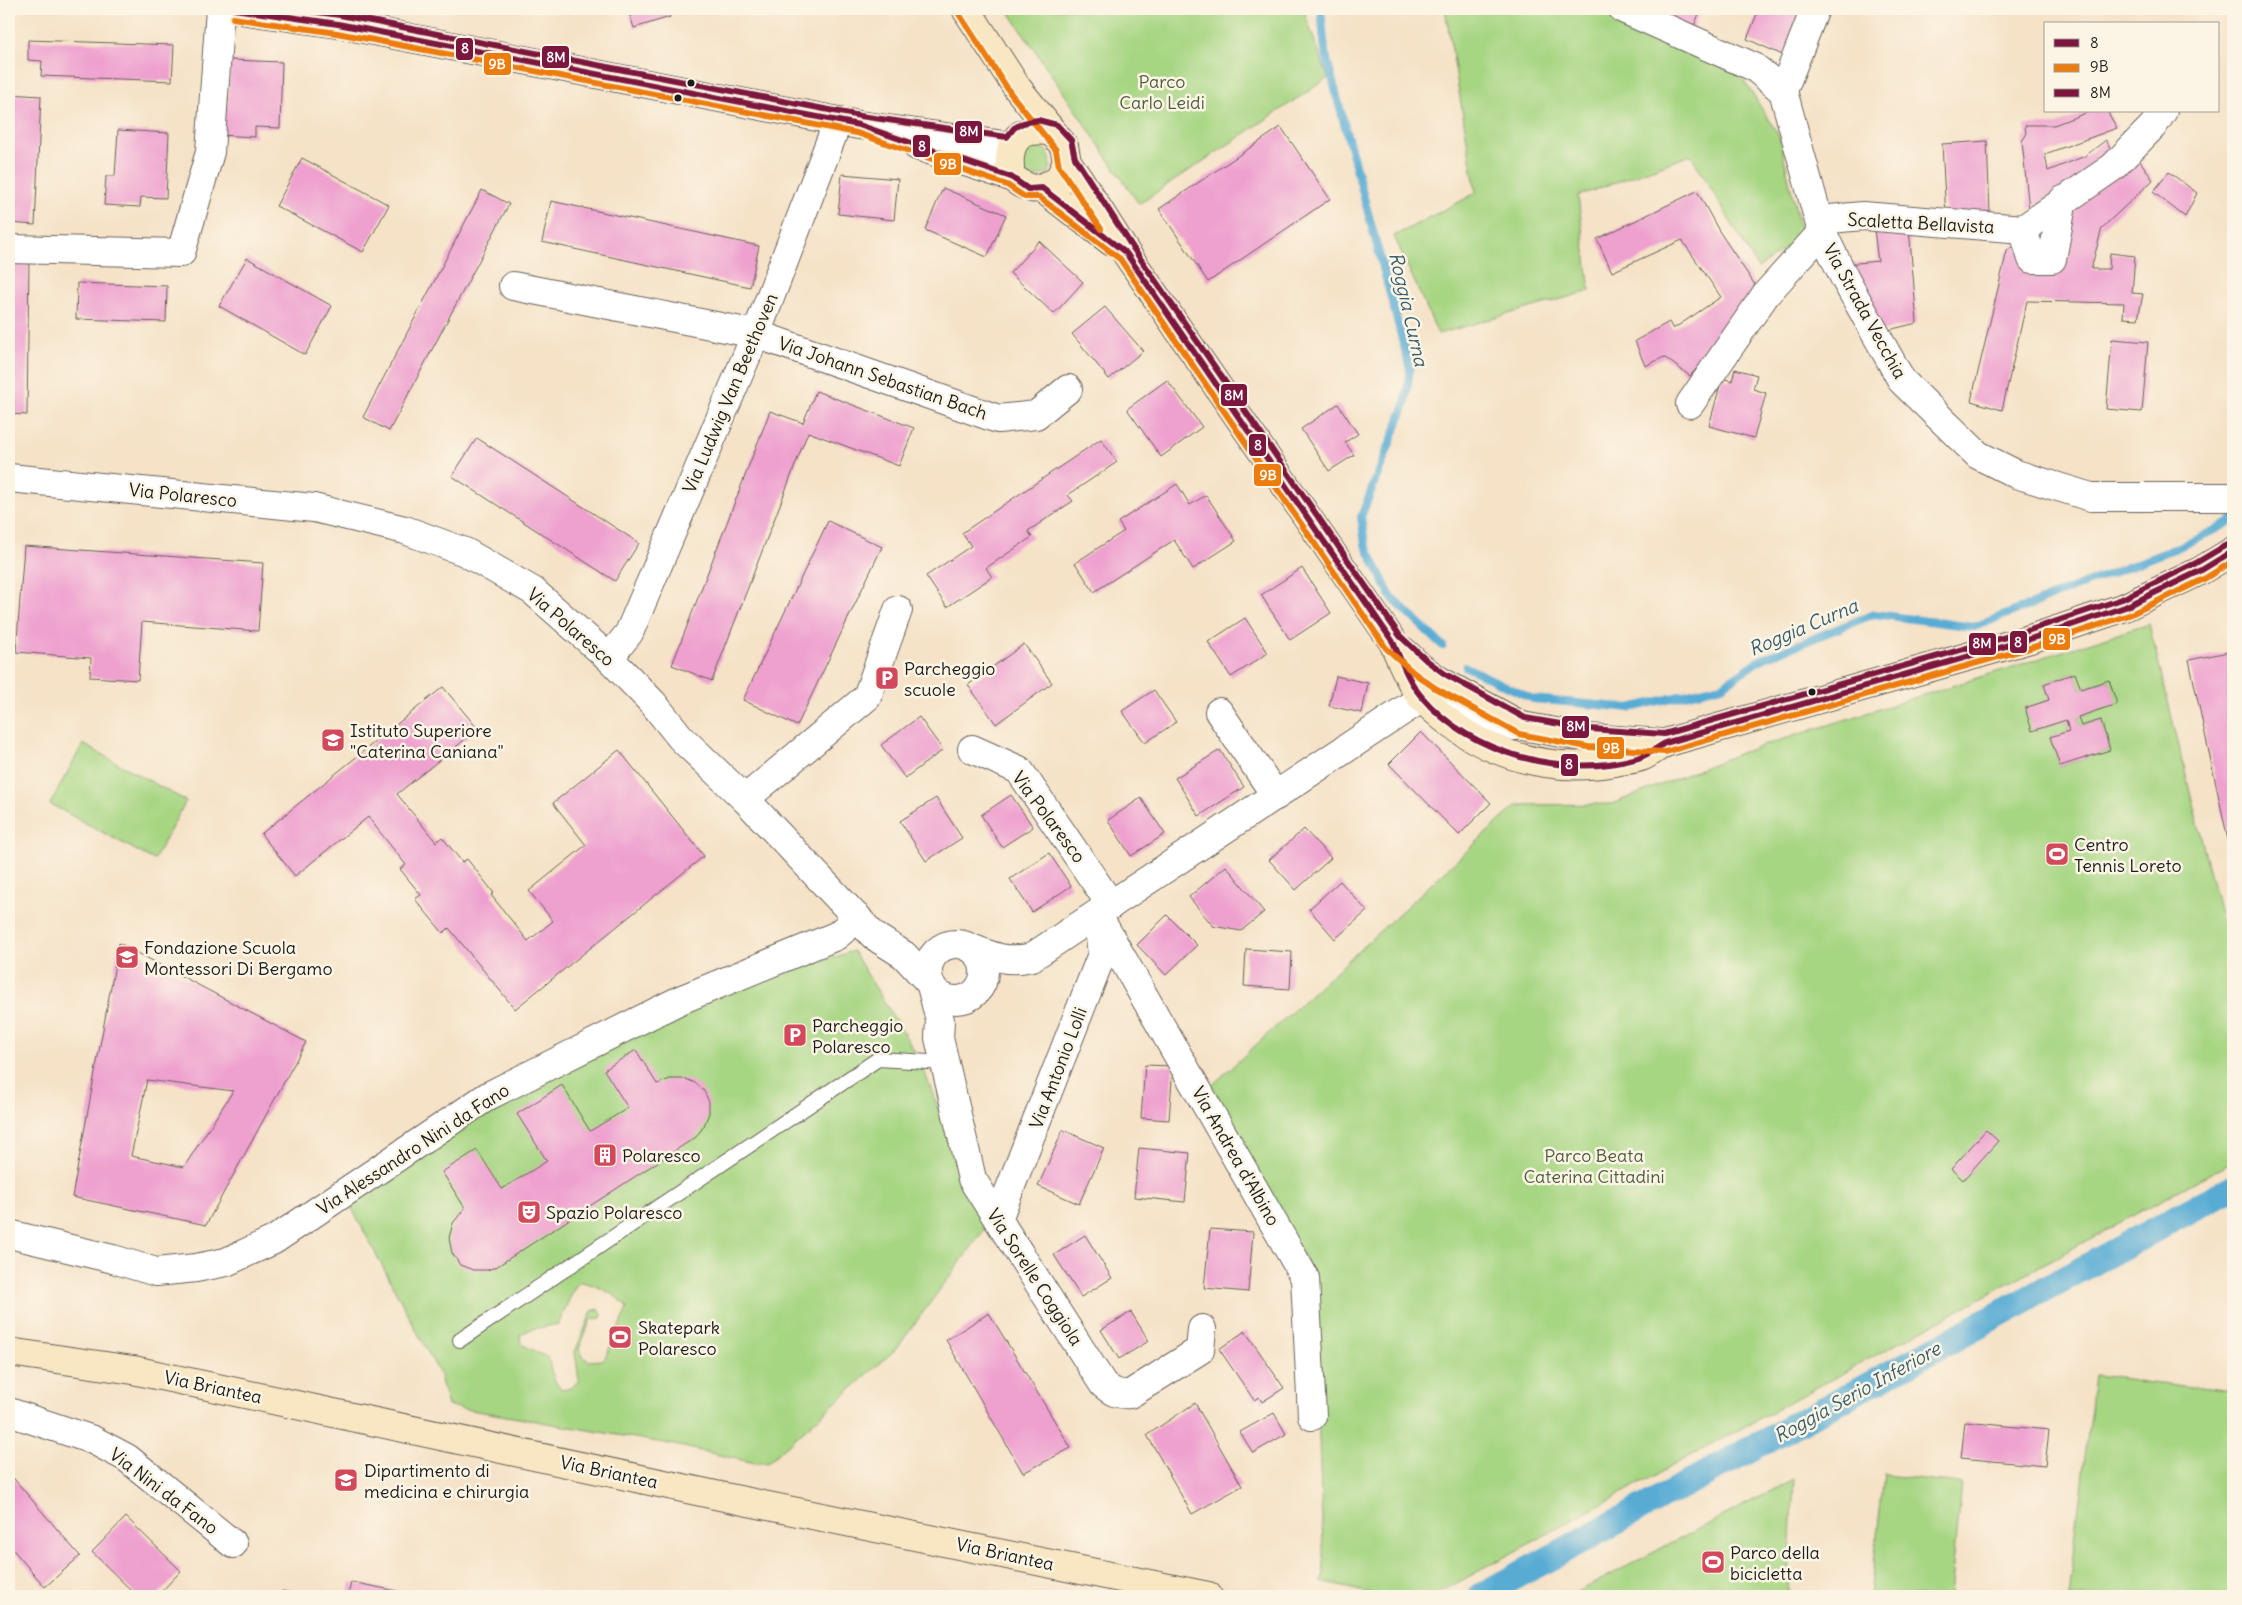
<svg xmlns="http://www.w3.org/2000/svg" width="2242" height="1605" font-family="Delius,sans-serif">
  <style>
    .green { fill: #a7d683; stroke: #627950; fill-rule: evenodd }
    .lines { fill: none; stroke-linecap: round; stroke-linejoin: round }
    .stream { stroke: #59acd4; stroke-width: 8 }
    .canal { stroke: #59acd4; stroke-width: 26 }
    .building { fill: #eea0cf; fill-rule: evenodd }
    .lane-casing { stroke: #686158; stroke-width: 16 }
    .street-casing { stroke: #686158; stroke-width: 30 }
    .secondary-casing { stroke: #686158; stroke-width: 30 }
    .lane { stroke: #fff; stroke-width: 14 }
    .street { stroke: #fff; stroke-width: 28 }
    .secondary { stroke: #f9e7c3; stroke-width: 28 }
    .bus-1-casing { stroke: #fcf5e5; stroke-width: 10 }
    .bus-2-casing { stroke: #fcf5e5; stroke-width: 10 }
    .bus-3-casing { stroke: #fcf5e5; stroke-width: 10 }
    .bus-1 { stroke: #7b163e; stroke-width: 6 }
    .bus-2 { stroke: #ec7c0c; stroke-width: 6 }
    .bus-3 { stroke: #7b163e; stroke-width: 6 }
    .bus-dot { fill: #1c1c1c; stroke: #fcf5e5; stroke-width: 2 }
    .labels { text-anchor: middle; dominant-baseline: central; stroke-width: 5; stroke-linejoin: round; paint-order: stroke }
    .park-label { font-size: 18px; fill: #4d5d40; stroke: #fcf5e5 }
    .street-label { font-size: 18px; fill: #1c1c1c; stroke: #fcf5e5 }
    .poi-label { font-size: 18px; fill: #1c1c1c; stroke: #fcf5e5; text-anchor: start }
    .water-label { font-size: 19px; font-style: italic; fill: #375d6f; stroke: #fcf5e5 }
    .line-badge { stroke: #fcf5e5; stroke-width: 2 }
    .badge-label { font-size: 14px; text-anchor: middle; font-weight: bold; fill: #fff }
  </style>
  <rect width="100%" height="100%" fill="#fcf5e5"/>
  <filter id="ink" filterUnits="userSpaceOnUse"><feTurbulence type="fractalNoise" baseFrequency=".02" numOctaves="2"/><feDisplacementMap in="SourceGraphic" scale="10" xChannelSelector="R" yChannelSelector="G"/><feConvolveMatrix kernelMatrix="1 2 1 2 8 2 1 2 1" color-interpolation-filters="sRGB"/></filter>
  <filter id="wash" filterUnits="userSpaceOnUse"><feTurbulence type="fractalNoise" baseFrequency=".0096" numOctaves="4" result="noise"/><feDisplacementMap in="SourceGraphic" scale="20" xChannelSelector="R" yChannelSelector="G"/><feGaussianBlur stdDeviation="1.12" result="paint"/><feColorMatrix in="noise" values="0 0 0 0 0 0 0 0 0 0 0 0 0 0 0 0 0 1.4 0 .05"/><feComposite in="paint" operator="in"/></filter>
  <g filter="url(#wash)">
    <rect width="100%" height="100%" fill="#f5e2c7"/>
    <g class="green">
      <polygon points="1007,9 1303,9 1328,78 1139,204"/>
      <polygon points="1445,9 1599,9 1741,76 1779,136 1802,237 1758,268 1691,155 1578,196 1590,291 1438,334 1394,236 1476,193"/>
      <path d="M1033 146C1050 147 1053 159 1049 173L1028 179 1017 161 1027 148Z"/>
      <path d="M2149 624 2233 967V1161L1433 1596H1383L1321 1582 1324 1573 1313 1273 1208 1089 1517 805 1612 804 1746 751ZM2075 673 2081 689 2109 680 2116 704 2078 717 2081 726 2101 720 2110 750 2060 766 2050 737 2069 731 2066 720 2033 731 2025 708 2049 700 2044 684Z"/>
      <polygon points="83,744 186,801 154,860 50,804"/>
      <path d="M853 951 920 1060 984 1230 896 1349 767 1463H755L670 1444 448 1406 439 1373 348 1201 485 1113 686 1005ZM580 1282C591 1282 625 1298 627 1309L606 1356 602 1360 589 1361 584 1358 579 1349 591 1319 601 1318 602 1314 598 1309 592 1311 575 1352 579 1380C558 1405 552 1374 548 1358L521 1344 520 1335 529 1330 558 1324 575 1287Z"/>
      <polygon points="2095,1375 2233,1392 2233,1596 2068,1596"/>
      <polygon points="1884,1475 1961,1483 1950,1596 1870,1596"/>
      <polygon points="1794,1479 1788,1596 1570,1596"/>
    </g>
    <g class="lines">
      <g class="stream">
        <polyline points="1321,9 1325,52 1410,369 1405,405 1361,517 1365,544 1391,597 1443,646"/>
        <polyline points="1466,667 1533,699 1630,708 1722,686 1760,660 1874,614 1974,627 2179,547 2229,523 2233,518"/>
      </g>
      <polyline class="canal" points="1480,1596 2233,1187"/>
    </g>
    <g id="blocks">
      <g class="building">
        <polygon points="546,9 571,9 570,14"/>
        <polygon points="628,9 667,9 670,17 634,28"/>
        <polygon points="1664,9 1701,9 1691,33 1659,19"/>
        <polygon points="1759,9 1803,9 1787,57 1747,39"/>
        <polygon points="28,40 174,45 172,81 41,76 42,61 28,60"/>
        <polygon points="230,60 282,62 280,128 255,127 255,137 218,135 220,102 228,102"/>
        <polygon points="9,94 41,96 35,225 9,223"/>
        <polygon points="2091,111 2107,111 2117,128 2045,154 2048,171 2085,156 2106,140 2117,161 2029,210 2022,141 2026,135 2025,125 2054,125"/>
        <polygon points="1281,127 1330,199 1208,282 1159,209"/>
        <polygon points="118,130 169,133 166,198 141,197 140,207 104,205 106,176 115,176"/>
        <polygon points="1987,141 1990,214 1946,217 1942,144"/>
        <polygon points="2136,155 2153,180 2102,228 2091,269 2109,269 2110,253 2135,256 2132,293 2143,294 2138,319 2123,318 2124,303 2027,301 2002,410 1971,401 2007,251 2017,243 2028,270 2073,207"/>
        <polygon points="302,158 389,205 363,252 276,206"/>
        <polygon points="2169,172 2197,193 2185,217 2153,192"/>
        <polygon points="842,174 898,179 894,220 838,214"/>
        <polygon points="943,188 1006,215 987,257 925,230"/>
        <polygon points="482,190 509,204 389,431 363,417"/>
        <polygon points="1697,191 1719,231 1761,294 1690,376 1664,357 1645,366 1635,341 1669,322 1673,329 1721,297 1682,240 1612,272 1597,239"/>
        <polygon points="551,201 759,246 750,287 542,242"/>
        <polygon points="1909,228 1917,323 1880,332 1846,264 1878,261 1874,230"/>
        <polygon points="1039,241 1083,282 1054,314 1010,273"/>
        <polygon points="247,258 332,306 305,355 219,306"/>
        <polygon points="9,259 29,259 27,415 9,414"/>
        <polygon points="77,283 167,286 166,322 76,319"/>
        <polygon points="1105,307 1143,351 1109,379 1072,334"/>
        <polygon points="2112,339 2148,342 2142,412 2106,409"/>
        <polygon points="1735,369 1757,375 1753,389 1766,393 1754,438 1709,426 1722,378 1732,381"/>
        <polygon points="1167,380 1202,427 1161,457 1127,409"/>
        <polygon points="816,391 914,428 899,466 808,432 712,681 672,665 770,411 803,423"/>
        <polygon points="1338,404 1358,434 1345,442 1354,455 1329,471 1301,429"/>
        <polygon points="477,438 639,543 615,581 452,476"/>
        <polygon points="1101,439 1117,462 1068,495 1073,501 1028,531 1032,537 986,568 992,577 947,607 926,576 971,546 962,533"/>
        <polygon points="1177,484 1190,505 1206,495 1236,541 1193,569 1174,540 1094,592 1075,563 1124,531 1118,522"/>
        <polygon points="828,521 882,547 797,726 743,700"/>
        <polygon points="24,546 263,563 258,631 142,622 138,680 90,677 91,658 16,652"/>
        <polygon points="1302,568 1331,613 1290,640 1261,595"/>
        <polygon points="1245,618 1268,653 1231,677 1208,642"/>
        <polygon points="1024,644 1052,683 996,724 968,685"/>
        <polygon points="2233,651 2233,838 2228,840 2189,660"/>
        <polygon points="2075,673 2081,689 2109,680 2117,704 2078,717 2081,726 2101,720 2110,750 2060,766 2050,737 2069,731 2066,720 2032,731 2025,708 2049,700 2044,684"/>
        <polygon points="1336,676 1368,683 1362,713 1329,706"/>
        <polygon points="443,687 478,729 397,794 436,842 442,837 462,862 467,859 494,893 491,895 528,941 553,921 529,891 586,845 553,803 619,750 704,856 515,1009 449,928 443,933 415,899 421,895 400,869 406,865 368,817 295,876 261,834"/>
        <polygon points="1154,690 1176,722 1145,743 1122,711"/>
        <polygon points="919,717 943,750 905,778 881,745"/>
        <polygon points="1421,732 1491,803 1459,835 1389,764"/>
        <polygon points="1220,750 1244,787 1199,816 1175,778"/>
        <polygon points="1011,795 1033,827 1002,847 981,815"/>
        <polygon points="936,798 962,838 926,861 900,821"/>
        <polygon points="1141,798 1165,834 1131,856 1108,820"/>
        <polygon points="1304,829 1331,858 1296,890 1269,860"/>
        <polygon points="1049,853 1071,886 1032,912 1010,879"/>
        <polygon points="1226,866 1264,912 1241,931 1213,926 1189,897"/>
        <polygon points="1340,881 1367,911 1335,939 1309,909"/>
        <polygon points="1167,915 1197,945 1166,975 1137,945"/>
        <path d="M119 943 306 1042 206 1225 72 1197ZM147 1080 233 1091 184 1167 131 1156Z"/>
        <polygon points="1246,949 1292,952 1290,989 1244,986"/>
        <polygon points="636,1050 657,1084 670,1079 686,1079 695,1083 704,1091 709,1102 709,1113 704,1126 696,1137 496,1267 487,1270 473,1270 460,1265 452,1253 449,1238 453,1223 465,1208 442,1172 477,1150 502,1189 547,1161 517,1114 562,1085 590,1131 628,1108 604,1070"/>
        <polygon points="1145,1065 1173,1066 1169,1120 1141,1118"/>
        <polygon points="1063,1130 1104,1148 1079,1204 1038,1186"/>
        <polygon points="1986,1130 1998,1141 1963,1180 1951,1169"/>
        <polygon points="1139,1148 1190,1153 1185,1202 1134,1197"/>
        <polygon points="1210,1229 1253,1232 1248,1292 1204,1288"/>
        <polygon points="1085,1235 1112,1278 1081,1297 1054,1255"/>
        <polygon points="1131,1312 1149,1341 1119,1359 1101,1330"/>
        <polygon points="989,1313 1071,1448 1023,1473 946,1340"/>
        <polygon points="1245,1331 1284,1388 1262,1402 1259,1397 1254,1400 1219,1349"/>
        <polygon points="1195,1403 1242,1486 1192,1514 1147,1435"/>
        <polygon points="1274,1413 1286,1434 1253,1453 1240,1432"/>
        <polygon points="1965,1422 2049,1430 2045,1466 1961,1458"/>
        <polygon points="9,1473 80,1556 45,1587 9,1545"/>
        <polygon points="126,1517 181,1571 157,1596 137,1596 92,1552"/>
        <polygon points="351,1582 417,1595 417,1596 348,1596"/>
        <polygon points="282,1591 305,1595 305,1596 281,1596"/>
      </g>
    </g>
  </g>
  <g filter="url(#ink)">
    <use href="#blocks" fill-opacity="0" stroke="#686158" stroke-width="1"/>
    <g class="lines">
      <g class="lane-casing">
        <polyline id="lane" points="460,1340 878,1059 945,1063"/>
      </g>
      <g class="street-casing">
        <g id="street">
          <polyline points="234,9 338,24 859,125 1011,146"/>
          <polyline points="1623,9 1754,67 1783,91 1822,232 1845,279 1902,381 1978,455 2016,474 2091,497 2233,497"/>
          <polyline points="1783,91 1815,9"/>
          <polyline points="917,146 1011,177"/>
          <polyline points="1819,220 1863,216 2023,229 2113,167 2153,126 2163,111"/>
          <polyline points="2023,229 2032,259 2052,259 2063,200"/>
          <polyline points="9,249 181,253 210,152 220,9"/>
          <polyline points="513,286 756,334 998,419 1036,415 1068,389"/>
          <polyline points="1690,404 1766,294 1822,232"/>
          <polyline points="9,478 314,508 405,530 465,552 533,591 609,658 653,703 681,738 745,799 874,936 904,955 929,982"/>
          <polyline points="609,658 629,633 756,334 838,121"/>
          <polyline points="1219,712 1276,796"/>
          <polyline points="972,749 1019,770 1111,905"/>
          <polyline points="745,799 867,697 898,610"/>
          <polyline points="1097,914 1305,1278 1312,1416"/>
          <circle cx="956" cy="972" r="28"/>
          <path d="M971 948C993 957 1008 963 1032 957L1422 698 1436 693C1460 710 1486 727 1516 726"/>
          <path d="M931 986 940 1020 939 1038 972 1179 1103 1384C1112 1392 1118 1395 1130 1394L1200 1350 1202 1329"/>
          <polyline points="998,1219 1102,954 1098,921"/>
          <polyline points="9,1234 113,1259 156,1272 196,1268 226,1262 274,1240 488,1096 680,1000 836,936 858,918"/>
          <polyline points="9,1412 93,1440 127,1458 233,1544"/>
        </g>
      </g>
      <g class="secondary-casing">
        <g id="secondary">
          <path d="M966 9 1018 89 1064 146 1067 162 1078 177 1126 253 1393 642C1400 657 1412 688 1423 699 1473 751 1544 775 1615 762 1623 760 1633 760 1641 757 1649 754 1657 747 1665 743L2030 639 2125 607 2200 571 2233 551"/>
          <path d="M1052 132C1016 125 1006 144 1011 177 1033 192 1033 191 1058 181L1067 162"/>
          <polyline points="1042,188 1112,242"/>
          <polyline points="1403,651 1420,667 1440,681 1522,726 1589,738 1661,743"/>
          <polyline points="9,1352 133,1370 734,1499 1208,1596"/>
        </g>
      </g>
      <use href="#lane" class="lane"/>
      <use href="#street" class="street"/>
      <use href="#secondary" class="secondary"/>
      <g class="bus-1-casing">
        <path id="bus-1" d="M234 9 338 24 859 125 1011 177 1028 189 1042 188 1126 253 1393 642C1401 660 1408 681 1421 696 1470 755 1566 779 1638 758 1648 755 1656 748 1665 743L2030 639 2125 607 2200 571 2233 551"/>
      </g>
      <g class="bus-2-casing">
        <g id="bus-2">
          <polyline points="959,14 1011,94 1056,150 1059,166 1101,229"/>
          <polyline points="233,18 337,33 857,133 1007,185 1025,197 1039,197 1120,259 1386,648 1414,673 1435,688 1519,734 1588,747 1665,752 2033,647 2129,615 2204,579 2233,561"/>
        </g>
      </g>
      <g class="bus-3-casing">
        <polyline id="bus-3" points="294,9 340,15 860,116 1007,137 1014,128 1023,123 1038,120 1057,125 1071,140 1075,158 1133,248 1400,636 1426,660 1445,674 1525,718 1590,729 1664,734 2027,631 2122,599 2196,563 2228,544"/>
      </g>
      <use href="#bus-1" class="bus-1"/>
      <use href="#bus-2" class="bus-2"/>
      <use href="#bus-3" class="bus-3"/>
    </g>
  </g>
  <defs>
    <g id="parking-square" transform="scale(1.25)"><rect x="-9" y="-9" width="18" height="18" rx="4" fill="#d1495b" stroke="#fcf5e5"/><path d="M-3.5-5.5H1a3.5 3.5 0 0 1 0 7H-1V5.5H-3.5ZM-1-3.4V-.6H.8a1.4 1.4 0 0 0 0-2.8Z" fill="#fff"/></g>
    <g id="school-square" transform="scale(1.25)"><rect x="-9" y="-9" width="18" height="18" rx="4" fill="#d1495b" stroke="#fcf5e5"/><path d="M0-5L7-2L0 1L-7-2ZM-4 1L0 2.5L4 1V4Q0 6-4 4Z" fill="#fff"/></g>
    <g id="stadium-square" transform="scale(1.25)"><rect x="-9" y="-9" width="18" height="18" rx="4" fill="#d1495b" stroke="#fcf5e5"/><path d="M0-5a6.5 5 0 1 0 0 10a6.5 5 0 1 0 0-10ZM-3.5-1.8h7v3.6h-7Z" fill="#fff"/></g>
    <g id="building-square" transform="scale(1.25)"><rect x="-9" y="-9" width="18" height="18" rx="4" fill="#d1495b" stroke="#fcf5e5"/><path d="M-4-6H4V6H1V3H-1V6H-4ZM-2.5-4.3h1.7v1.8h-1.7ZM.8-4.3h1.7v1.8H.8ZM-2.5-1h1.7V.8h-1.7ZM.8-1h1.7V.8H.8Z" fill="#fff"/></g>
    <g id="theatre-square" transform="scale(1.25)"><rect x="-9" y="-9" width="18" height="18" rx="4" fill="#d1495b" stroke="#fcf5e5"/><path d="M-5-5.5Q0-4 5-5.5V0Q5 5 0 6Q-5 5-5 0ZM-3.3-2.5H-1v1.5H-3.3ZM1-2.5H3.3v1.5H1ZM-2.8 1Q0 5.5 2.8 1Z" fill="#fff"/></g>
    <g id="university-square" transform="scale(1.25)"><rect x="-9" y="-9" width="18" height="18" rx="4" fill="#d1495b" stroke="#fcf5e5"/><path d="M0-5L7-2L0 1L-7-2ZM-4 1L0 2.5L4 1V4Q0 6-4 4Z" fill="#fff"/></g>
  </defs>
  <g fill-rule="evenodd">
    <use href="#parking-square" x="887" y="678"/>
    <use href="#school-square" x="333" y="740"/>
    <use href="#stadium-square" x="2057" y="854"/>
    <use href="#school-square" x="127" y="957"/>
    <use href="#parking-square" x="795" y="1035"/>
    <use href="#building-square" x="605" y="1155"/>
    <use href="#theatre-square" x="529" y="1212"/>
    <use href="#stadium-square" x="620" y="1337"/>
    <use href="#university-square" x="346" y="1480"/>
    <use href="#stadium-square" x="1713" y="1562"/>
  </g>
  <g class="bus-dot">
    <circle cx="691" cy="83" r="4.5"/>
    <circle cx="678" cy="98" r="4.5"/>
    <circle cx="1812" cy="692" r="4.5"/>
  </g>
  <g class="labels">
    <g class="park-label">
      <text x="1162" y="81">Parco<tspan x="1162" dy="21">Carlo Leidi</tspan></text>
      <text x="1594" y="1155">Parco Beata<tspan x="1594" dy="21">Caterina Cittadini</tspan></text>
    </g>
    <g class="street-label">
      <text transform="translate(1921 223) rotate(3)">Scaletta Bellavista</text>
      <text transform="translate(1865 311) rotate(61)">Via Strada Vecchia</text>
      <text transform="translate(883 378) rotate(19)">Via Johann Sebastian Bach</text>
      <text transform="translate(730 393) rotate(-67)">Via Ludwig Van Beethoven</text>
      <text transform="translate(183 495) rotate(6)">Via Polaresco</text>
      <text transform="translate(571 627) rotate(41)">Via Polaresco</text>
      <text transform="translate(1049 817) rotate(53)">Via Polaresco</text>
      <text transform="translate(1058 1068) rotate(-69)">Via Antonio Lolli</text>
      <text transform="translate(413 1149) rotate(-33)">Via Alessandro Nini da Fano</text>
      <text transform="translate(1236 1156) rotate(60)">Via Andrea d'Albino</text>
      <text transform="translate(1035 1277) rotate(57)">Via Sorelle Coggiola</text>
      <text transform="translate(213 1387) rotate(12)">Via Briantea</text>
      <text transform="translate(609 1472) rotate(12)">Via Briantea</text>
      <text transform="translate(164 1491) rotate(37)">Via Nini da Fano</text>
      <text transform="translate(1005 1554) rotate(12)">Via Briantea</text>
    </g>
    <g class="poi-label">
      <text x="904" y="668">Parcheggio<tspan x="904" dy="21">scuole</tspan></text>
      <text x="350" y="730">Istituto Superiore<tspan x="350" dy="21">"Caterina Caniana"</tspan></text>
      <text x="2074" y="844">Centro<tspan x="2074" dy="21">Tennis Loreto</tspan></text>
      <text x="144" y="947">Fondazione Scuola<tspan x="144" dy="21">Montessori Di Bergamo</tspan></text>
      <text x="812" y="1025">Parcheggio<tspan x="812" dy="21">Polaresco</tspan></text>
      <text x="622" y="1155">Polaresco</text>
      <text x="546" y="1212">Spazio Polaresco</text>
      <text x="638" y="1327">Skatepark<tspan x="638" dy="21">Polaresco</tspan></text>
      <text x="364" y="1470">Dipartimento di<tspan x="364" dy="21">medicina e chirurgia</tspan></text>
      <text x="1730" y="1552">Parco della<tspan x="1730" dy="21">bicicletta</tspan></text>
    </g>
    <g class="water-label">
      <text transform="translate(1409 309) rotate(77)">Roggia Curna</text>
      <text transform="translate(1803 627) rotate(-23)">Roggia Curna</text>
      <text transform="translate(1857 1392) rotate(-29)">Roggia Serio Inferiore</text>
    </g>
  </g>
  <g class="line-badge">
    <rect x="455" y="37" width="19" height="24" rx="5" fill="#7b163e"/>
    <rect x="541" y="45" width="29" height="24" rx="5" fill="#7b163e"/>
    <rect x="483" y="52" width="29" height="24" rx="5" fill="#ec7c0c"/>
    <rect x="954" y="120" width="29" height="24" rx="5" fill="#7b163e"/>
    <rect x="912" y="134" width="19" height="24" rx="5" fill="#7b163e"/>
    <rect x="933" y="152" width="29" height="24" rx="5" fill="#ec7c0c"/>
    <rect x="1220" y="383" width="28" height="24" rx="5" fill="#7b163e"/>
    <rect x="1248" y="433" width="19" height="24" rx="5" fill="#7b163e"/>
    <rect x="1253" y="463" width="29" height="24" rx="5" fill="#ec7c0c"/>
    <rect x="2042" y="627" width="29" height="24" rx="5" fill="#ec7c0c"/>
    <rect x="2009" y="630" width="19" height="24" rx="5" fill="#7b163e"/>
    <rect x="1968" y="632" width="29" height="24" rx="5" fill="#7b163e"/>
    <rect x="1561" y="715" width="29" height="24" rx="5" fill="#7b163e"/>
    <rect x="1596" y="736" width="29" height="24" rx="5" fill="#ec7c0c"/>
    <rect x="1560" y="753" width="19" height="24" rx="5" fill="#7b163e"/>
  </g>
  <g class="badge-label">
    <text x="465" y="53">8</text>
    <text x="556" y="62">8M</text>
    <text x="497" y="69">9B</text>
    <text x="969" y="136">8M</text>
    <text x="922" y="151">8</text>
    <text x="948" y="169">9B</text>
    <text x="1234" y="400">8M</text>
    <text x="1258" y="450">8</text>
    <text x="1268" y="480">9B</text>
    <text x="2057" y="644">9B</text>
    <text x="2018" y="647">8</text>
    <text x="1982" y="648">8M</text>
    <text x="1576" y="731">8M</text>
    <text x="1611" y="753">9B</text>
    <text x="1569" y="769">8</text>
  </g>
  <rect width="2242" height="1605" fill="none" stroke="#fcf5e5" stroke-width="30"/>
  <rect x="2044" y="22" width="175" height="90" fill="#fcf5e5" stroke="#a29e95"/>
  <rect x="2054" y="39" width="25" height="8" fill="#7b163e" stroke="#a29e95"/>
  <text x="2090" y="48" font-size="15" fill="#1c1c1c">8</text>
  <rect x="2054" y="64" width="25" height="8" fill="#ec7c0c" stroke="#a29e95"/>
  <text x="2090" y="72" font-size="15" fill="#1c1c1c">9B</text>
  <rect x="2054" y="89" width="25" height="8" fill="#7b163e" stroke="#a29e95"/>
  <text x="2090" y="98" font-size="15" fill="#1c1c1c">8M</text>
</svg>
